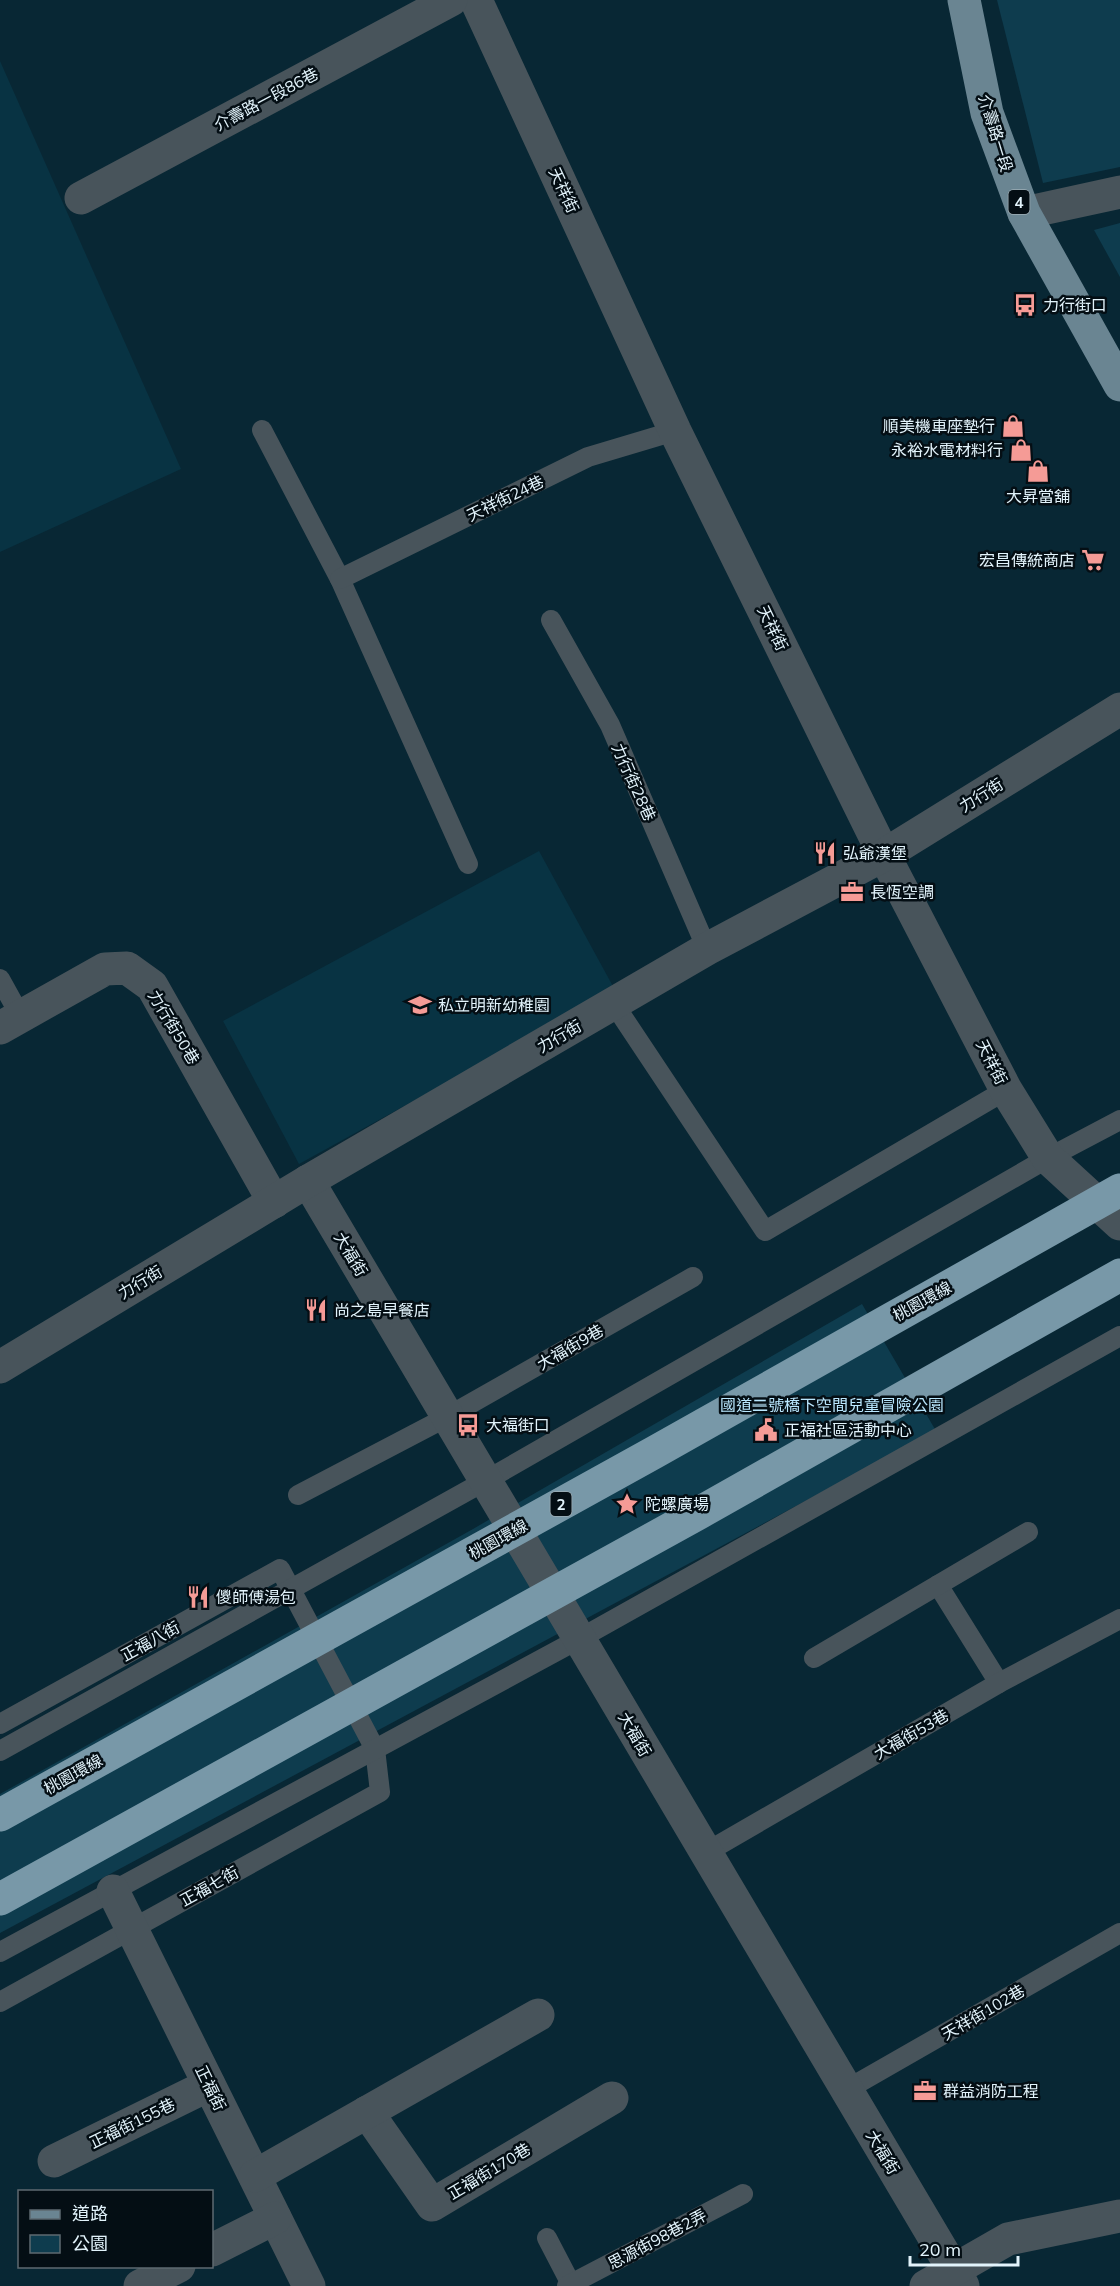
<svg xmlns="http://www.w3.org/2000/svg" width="1120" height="2286" font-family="Mulish,'Noto Sans TC',sans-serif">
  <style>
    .built { fill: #083343 }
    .green { fill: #0e3c4e }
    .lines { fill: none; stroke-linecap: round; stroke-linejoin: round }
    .service { stroke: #48545b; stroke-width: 20 }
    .minor { stroke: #48545b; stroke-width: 33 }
    .primary { stroke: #6a8592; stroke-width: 33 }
    .motorway-bridge { stroke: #7898a8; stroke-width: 33 }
    .labels { text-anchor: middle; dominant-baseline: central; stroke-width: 5; stroke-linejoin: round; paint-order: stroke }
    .shield { fill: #040e14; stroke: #9faeb6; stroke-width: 1.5 }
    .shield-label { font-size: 15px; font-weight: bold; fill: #e2f3fb }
    .street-label { font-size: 16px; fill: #e2f3fb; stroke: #040e14 }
    .poi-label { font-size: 16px; fill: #e2f3fb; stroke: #040e14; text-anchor: start }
    .park-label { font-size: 16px; fill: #bae7fe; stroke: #040e14 }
  </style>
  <rect width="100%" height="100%" fill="#082734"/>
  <g class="built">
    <polygon points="0,61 181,469 0,552"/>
    <polygon points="539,851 615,990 299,1164 223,1021"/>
  </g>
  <g class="green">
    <polygon points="997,0 1120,0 1120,167 1043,183"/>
    <polygon points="1120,223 1120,277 1094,230"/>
    <polygon points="862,1304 936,1431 0,1933 0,1794 473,1529"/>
  </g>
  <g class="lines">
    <g class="service">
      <polyline points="262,430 340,579 468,864"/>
      <polyline points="340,579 588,457 675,431"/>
      <polyline points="551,620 610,725 707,949"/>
      <polyline points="0,979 21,1017"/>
      <polyline points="614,1004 765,1231 1006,1090"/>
      <polyline points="298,1495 447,1417 693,1277"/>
      <polyline points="938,1585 999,1683"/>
      <polyline points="814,1658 1028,1532"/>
      <polyline points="0,1724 280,1569 375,1749 380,1792 0,2002"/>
      <polyline points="0,1751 485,1481 1048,1158 1120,1120"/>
      <polyline points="705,1853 999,1683 1120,1619"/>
      <polyline points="0,1952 579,1639 1120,1336"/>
      <polyline points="846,2090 1120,1933"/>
      <polyline points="547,2238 572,2286"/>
      <polyline points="567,2286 743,2194"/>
    </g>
    <g class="minor">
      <polyline points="476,0 675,431 884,855 1006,1090 1048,1158 1120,1224"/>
      <polyline points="81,198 451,0"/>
      <polyline points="1024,213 1120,192"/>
      <polyline points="0,1028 105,969 127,968 152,986 274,1202"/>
      <polyline points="308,1181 963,2286"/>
      <polyline points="0,1367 308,1181 707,949 884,855 1120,709"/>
      <polyline points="113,1891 309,2286"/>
      <polyline points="367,2112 432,2205 612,2098"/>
      <polyline points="54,2161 209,2085"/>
      <polyline points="255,2176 538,2015"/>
      <polyline points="212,2250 275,2218"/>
      <polyline points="140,2286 179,2266"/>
      <polyline points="926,2286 1008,2239 1120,2216"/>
    </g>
    <polyline class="primary" points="964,0 987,113 1024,213 1120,385"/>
    <g class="motorway-bridge">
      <polyline points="0,1815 655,1452 1120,1190"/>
      <polyline points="0,1899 699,1513 1120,1275"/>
    </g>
  </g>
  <defs>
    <g id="bus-bare" transform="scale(1.8)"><path d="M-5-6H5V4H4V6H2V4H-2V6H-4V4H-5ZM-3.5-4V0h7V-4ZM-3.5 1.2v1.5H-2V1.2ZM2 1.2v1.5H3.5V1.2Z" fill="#f59b96" stroke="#040e14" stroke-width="2.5" paint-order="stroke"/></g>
    <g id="shop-bare" transform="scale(1.8)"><path d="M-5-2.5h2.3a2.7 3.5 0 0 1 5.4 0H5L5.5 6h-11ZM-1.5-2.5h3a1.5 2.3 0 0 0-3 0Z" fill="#f59b96" stroke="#040e14" stroke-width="2.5" paint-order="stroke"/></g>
    <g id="supermarket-bare" transform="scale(1.8)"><path d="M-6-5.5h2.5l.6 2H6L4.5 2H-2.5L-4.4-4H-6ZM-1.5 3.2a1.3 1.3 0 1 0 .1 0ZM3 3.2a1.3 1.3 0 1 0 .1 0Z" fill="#f59b96" stroke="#040e14" stroke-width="2.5" paint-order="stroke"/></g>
    <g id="restaurant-bare" transform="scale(1.8)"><path d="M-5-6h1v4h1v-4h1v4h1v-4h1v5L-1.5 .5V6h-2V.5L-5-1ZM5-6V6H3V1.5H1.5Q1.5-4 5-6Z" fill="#f59b96" stroke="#040e14" stroke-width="2.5" paint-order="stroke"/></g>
    <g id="office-bare" transform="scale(1.8)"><path d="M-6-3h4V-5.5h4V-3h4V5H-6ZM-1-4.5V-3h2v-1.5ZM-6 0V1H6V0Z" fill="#f59b96" stroke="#040e14" stroke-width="2.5" paint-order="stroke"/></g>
    <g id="school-bare" transform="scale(1.8)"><path d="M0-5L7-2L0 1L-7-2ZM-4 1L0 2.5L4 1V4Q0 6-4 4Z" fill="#f59b96" stroke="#040e14" stroke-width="2.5" paint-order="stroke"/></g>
    <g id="civic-bare" transform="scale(1.8)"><path d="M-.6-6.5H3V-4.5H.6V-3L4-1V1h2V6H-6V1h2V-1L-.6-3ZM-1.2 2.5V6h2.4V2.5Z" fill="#f59b96" stroke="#040e14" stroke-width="2.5" paint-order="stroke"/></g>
    <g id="sight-bare" transform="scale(1.8)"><path d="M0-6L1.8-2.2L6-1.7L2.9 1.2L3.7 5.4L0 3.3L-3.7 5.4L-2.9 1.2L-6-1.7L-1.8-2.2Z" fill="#f59b96" stroke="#040e14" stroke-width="2.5" paint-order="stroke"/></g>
  </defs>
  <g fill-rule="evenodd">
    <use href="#bus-bare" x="1025" y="305"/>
    <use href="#shop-bare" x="1013" y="426"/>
    <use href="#shop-bare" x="1021" y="450"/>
    <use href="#shop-bare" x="1038" y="471"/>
    <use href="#supermarket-bare" x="1093" y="560"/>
    <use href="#restaurant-bare" x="825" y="853"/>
    <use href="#office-bare" x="852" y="892"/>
    <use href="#school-bare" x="420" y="1005"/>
    <use href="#restaurant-bare" x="316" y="1310"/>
    <use href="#bus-bare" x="468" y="1425"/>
    <use href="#civic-bare" x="766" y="1430"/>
    <use href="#sight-bare" x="627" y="1504"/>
    <use href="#restaurant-bare" x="198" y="1597"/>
    <use href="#office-bare" x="925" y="2091"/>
  </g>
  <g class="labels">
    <g class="shield">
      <rect x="1008.5" y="190" width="21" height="24" rx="4.5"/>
      <rect x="550.5" y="1492" width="21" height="24" rx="4.5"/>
    </g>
    <g class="shield-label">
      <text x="1019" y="202">4</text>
      <text x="561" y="1504">2</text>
    </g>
    <g class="street-label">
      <text transform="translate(266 99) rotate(-28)">介壽路一段86巷</text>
      <text transform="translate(996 133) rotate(73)">介壽路一段</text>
      <text transform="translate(564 190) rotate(65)">天祥街</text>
      <text transform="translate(505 498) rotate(-26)">天祥街24巷</text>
      <text transform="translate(773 628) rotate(64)">天祥街</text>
      <text transform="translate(634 782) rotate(66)">力行街28巷</text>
      <text transform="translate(981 795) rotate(-32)">力行街</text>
      <text transform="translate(174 1027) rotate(59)">力行街50巷</text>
      <text transform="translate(559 1036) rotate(-30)">力行街</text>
      <text transform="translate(992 1062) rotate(63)">天祥街</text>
      <text transform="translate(351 1254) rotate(59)">大福街</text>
      <text transform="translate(140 1282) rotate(-31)">力行街</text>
      <text transform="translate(922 1301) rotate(-29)">桃園環線</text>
      <text transform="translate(570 1347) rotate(-30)">大福街9巷</text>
      <text transform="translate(498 1539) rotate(-29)">桃園環線</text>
      <text transform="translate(150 1641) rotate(-29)">正福八街</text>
      <text transform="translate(635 1734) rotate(60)">大福街</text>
      <text transform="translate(911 1734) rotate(-30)">大福街53巷</text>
      <text transform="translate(73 1774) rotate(-29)">桃園環線</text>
      <text transform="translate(209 1886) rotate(-29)">正福七街</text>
      <text transform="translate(983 2012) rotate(-30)">天祥街102巷</text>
      <text transform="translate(211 2088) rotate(64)">正福街</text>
      <text transform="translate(132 2123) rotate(-26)">正福街155巷</text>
      <text transform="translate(883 2152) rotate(59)">大福街</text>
      <text transform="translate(489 2171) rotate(-31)">正福街170巷</text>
      <text transform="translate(657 2239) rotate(-28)">思源街98巷2弄</text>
    </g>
    <g class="poi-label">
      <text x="1043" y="305">力行街口</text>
      <text x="995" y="426" text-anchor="end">順美機車座墊行</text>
      <text x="1003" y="450" text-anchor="end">永裕水電材料行</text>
      <text x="1038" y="496" text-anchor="middle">大昇當舖</text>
      <text x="1075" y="560" text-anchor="end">宏昌傳統商店</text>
      <text x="843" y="853">弘爺漢堡</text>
      <text x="870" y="892">長恆空調</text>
      <text x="438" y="1005">私立明新幼稚園</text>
      <text x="334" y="1310">尚之島早餐店</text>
      <text x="486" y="1425">大福街口</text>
      <text x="784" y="1430">正福社區活動中心</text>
      <text x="645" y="1504">陀螺廣場</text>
      <text x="216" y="1597">儍師傅湯包</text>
      <text x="943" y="2091">群益消防工程</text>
    </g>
    <g class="park-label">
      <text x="832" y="1405">國道二號橋下空間兒童冒險公園</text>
    </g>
  </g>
  <rect x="18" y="2190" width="195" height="78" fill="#040e14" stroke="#5d6a70" stroke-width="1.5"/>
  <rect x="30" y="2210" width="30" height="9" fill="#6a8592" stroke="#5d6a70" stroke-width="1.5"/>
  <text x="72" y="2220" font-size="18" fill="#e2f3fb">道路</text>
  <rect x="30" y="2235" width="30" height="18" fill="#0e3c4e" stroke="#5d6a70" stroke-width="1.5"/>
  <text x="72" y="2250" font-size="18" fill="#e2f3fb">公園</text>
  <path d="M910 2256v9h108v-9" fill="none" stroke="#e2f3fb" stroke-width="3"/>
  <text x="919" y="2256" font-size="18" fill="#e2f3fb" stroke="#040e14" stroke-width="4.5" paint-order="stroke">20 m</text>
</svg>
